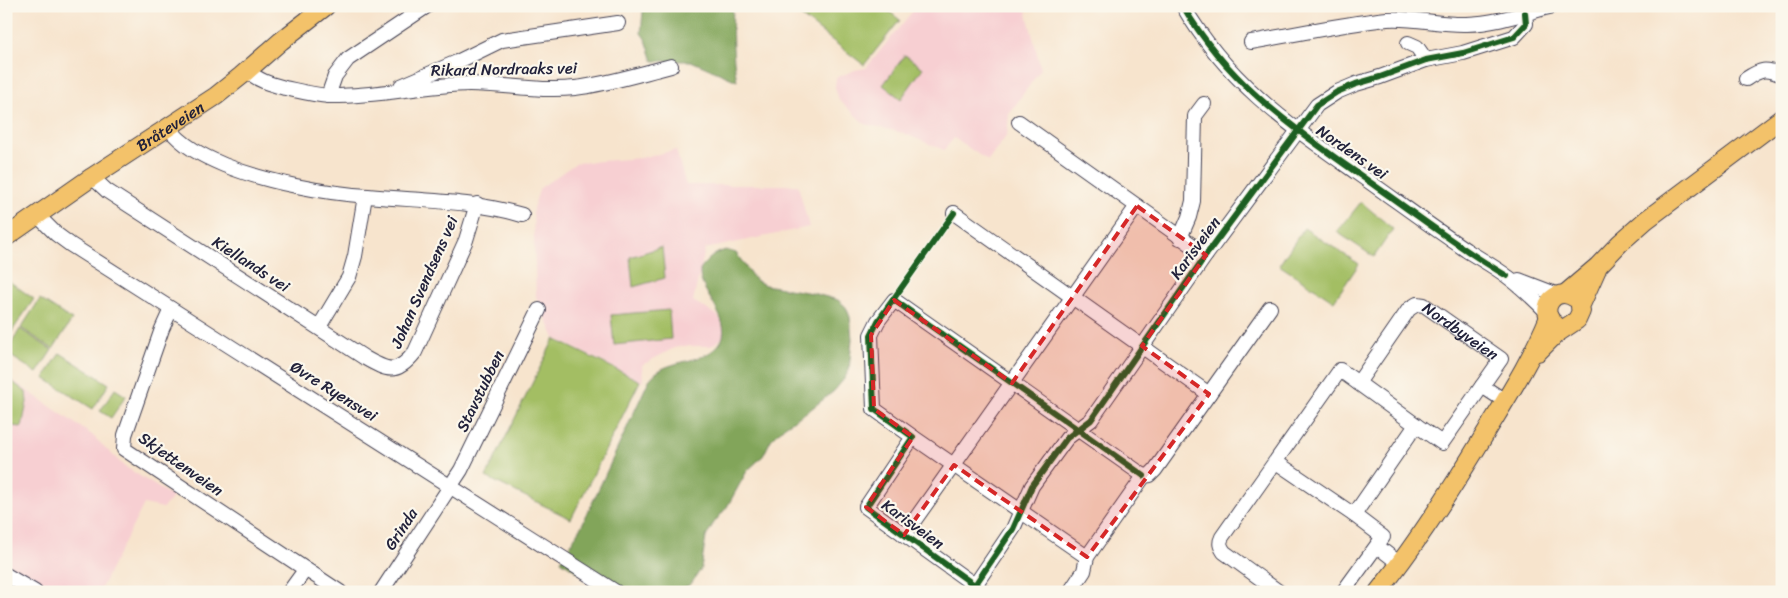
<svg xmlns="http://www.w3.org/2000/svg" width="1788" height="598" font-family="Sriracha,sans-serif">
  <style>
    .built { fill: #f7cfd2 }
    .green { fill: #a3be64; stroke: #627050 }
    .forest { fill: #82a55a; stroke: #52644a }
    .lines { fill: none; stroke-linecap: round; stroke-linejoin: round }
    .minor-casing { stroke: #423f51; stroke-width: 16 }
    .major-casing { stroke: #423f51; stroke-width: 20 }
    .minor { stroke: #fff; stroke-width: 14 }
    .major { stroke: #f3c26a; stroke-width: 18 }
    .cycleway-casing { stroke: #fbf7ec; stroke-width: 9 }
    .cycleway { stroke: #1b5e20; stroke-width: 6 }
    .marked { fill: #d62828; fill-opacity: 0.2; stroke: #d62828; stroke-width: 4; stroke-dasharray: 10 6; stroke-linejoin: round }
    .labels { text-anchor: middle; dominant-baseline: central; stroke-width: 4.5; stroke-linejoin: round; paint-order: stroke }
    .street-label { font-size: 16px; fill: #22223b; stroke: #fbf7ec }
  </style>
  <rect width="100%" height="100%" fill="#fbf7ec"/>
  <filter id="ink" filterUnits="userSpaceOnUse"><feTurbulence type="fractalNoise" baseFrequency=".02" numOctaves="2"/><feDisplacementMap in="SourceGraphic" scale="10" xChannelSelector="R" yChannelSelector="G"/><feConvolveMatrix kernelMatrix="1 2 1 2 8 2 1 2 1" color-interpolation-filters="sRGB"/></filter>
  <filter id="wash" filterUnits="userSpaceOnUse"><feTurbulence type="fractalNoise" baseFrequency=".0096" numOctaves="4" result="noise"/><feDisplacementMap in="SourceGraphic" scale="20" xChannelSelector="R" yChannelSelector="G"/><feGaussianBlur stdDeviation="1.12" result="paint"/><feColorMatrix in="noise" values="0 0 0 0 0 0 0 0 0 0 0 0 0 0 0 0 0 1.4 0 .05"/><feComposite in="paint" operator="in"/></filter>
  <g filter="url(#wash)">
    <rect width="100%" height="100%" fill="#f7e4cd"/>
    <g class="built">
      <polygon points="917,6 1025,6 1041,69 1009,114 1007,135 988,161 954,138 944,150 903,133 865,124 839,100 835,87 836,78 855,70 866,68"/>
      <polygon points="676,150 686,185 798,185 809,227 705,249 693,301 718,316 728,334 711,346 678,346 642,365 643,382 555,338 536,297 533,208 540,188 576,163 641,158"/>
      <polygon points="6,376 92,435 124,466 173,497 163,508 144,504 99,592 53,592 6,564"/>
    </g>
    <g class="green">
      <polygon points="796,6 882,6 900,20 864,65 793,10"/>
      <polygon points="905,55 923,68 901,99 883,85"/>
      <polygon points="1361,202 1393,229 1374,257 1337,232"/>
      <polygon points="1304,228 1359,264 1334,301 1279,265"/>
      <polygon points="662,247 665,278 633,287 630,257"/>
      <polygon points="6,279 34,299 6,340"/>
      <polygon points="40,299 72,320 53,349 21,328"/>
      <polygon points="669,310 671,339 614,345 611,315"/>
      <polygon points="20,329 52,350 37,373 6,353"/>
      <polygon points="554,339 640,381 571,519 486,477"/>
      <polygon points="60,353 109,384 93,409 44,378"/>
      <polygon points="6,377 26,392 27,402 22,427 12,426 6,428"/>
      <polygon points="115,389 126,396 111,418 100,411"/>
    </g>
    <g class="forest">
      <path d="M641 6H733C732 31 732 56 737 81L691 61H653L646 40 641 33 643 12Z"/>
      <path d="M726 250 736 253 755 280 765 285 812 293 838 300 846 307 850 317 852 339 849 370 844 379 834 391 811 409 785 426 771 440 763 456 747 471 727 507 713 524 706 537 701 569 691 584 676 592H608L561 561 582 525 649 380C652 377 654 374 657 372 675 359 706 363 720 343 733 324 707 299 701 280 700 277 700 273 700 269 708 259 714 253 726 250Z"/>
    </g>
  </g>
  <g filter="url(#ink)">
    <g class="lines">
      <g class="minor-casing">
        <g id="minor">
          <path d="M1183 6C1227 82 1288 124 1357 173 1394 199 1429 225 1466 250 1480 259 1495 267 1508 277 1522 287 1535 300 1547 312"/>
          <path d="M1251 42C1296 34 1342 24 1387 19 1414 17 1440 25 1467 24 1496 23 1525 13 1553 6"/>
          <polyline points="1408,43 1417,47 1426,60"/>
          <path d="M247 70C258 81 270 84 285 88 299 91 314 95 329 96 376 97 422 85 469 84 504 84 540 92 575 88 608 84 639 74 671 66"/>
          <path d="M1746 79C1761 69 1765 68 1782 75"/>
          <polyline points="401,86 457,62 502,40 618,23"/>
          <polyline points="328,96 335,76 348,59 427,6"/>
          <polyline points="1019,122 1206,255"/>
          <path d="M168 127C182 146 203 156 224 165 266 182 323 193 368 196 421 201 471 200 522 215"/>
          <path d="M92 177 107 191 365 358C388 371 397 375 415 352L466 240 477 204"/>
          <polyline points="954,213 1209,394"/>
          <polyline points="37,215 56,234 71,245 616,592"/>
          <polyline points="1180,238 1189,217 1193,201 1195,116 1204,104"/>
          <polyline points="1519,280 1558,295"/>
          <polyline points="171,309 162,329 125,435 124,449 340,592"/>
          <polyline points="319,327 349,277 355,256 365,196"/>
          <polyline points="1482,386 1505,401"/>
          <polyline points="913,437 1087,557"/>
          <polyline points="1276,462 1354,515 1416,425 1358,383"/>
          <polyline points="904,535 1137,206"/>
          <polyline points="1377,546 1400,564"/>
          <polyline points="6,575 35,592"/>
          <polyline points="975,585 1013,529 1032,486 1067,438 1091,420 1206,255 1317,105 1337,92 1356,84 1380,77 1426,60 1463,53 1514,37 1526,24 1525,13"/>
          <polyline points="289,592 305,570"/>
          <polyline points="381,592 461,470 539,310"/>
          <polyline points="984,592 866,507 913,437 874,409 871,335 878,321 894,300 1144,476"/>
          <polyline points="1070,592 1084,571 1087,557 1144,476 1150,475 1155,470 1270,308"/>
          <path id="s1" d="M1279 592 1224 552C1220 546 1219 543 1222 537L1340 370 1358 383 1409 309 1417 304 1424 305 1501 359 1442 443 1416 425"/>
          <polyline points="1343,592 1383,537 1354,515"/>
        </g>
      </g>
      <g class="major-casing">
        <g id="major">
          <path id="s2" d="M6 237 92 177 216 96 241 76 281 41 326 6"/>
          <polyline points="1565,294 1598,266 1620,243 1646,220 1782,118"/>
          <path d="M1556 325C1536 312 1554 284 1575 298"/>
          <polyline points="1538,352 1556,334 1577,320 1581,311 1580,307 1597,269"/>
          <path d="M1378 592C1418 542 1452 489 1485 434 1508 396 1532 359 1549 317"/>
        </g>
      </g>
      <use href="#minor" class="minor"/>
      <use href="#major" class="major"/>
      <g class="cycleway-casing">
        <g id="cycleway">
          <path d="M1183 6C1231 89 1303 134 1378 188 1421 218 1462 250 1507 276"/>
          <polyline points="954,213 878,321 871,335 874,409 913,437 866,507 984,592"/>
          <polyline points="894,300 1144,476"/>
          <polyline points="975,585 1013,529 1032,486 1067,438 1091,420 1206,255 1317,105 1337,92 1356,84 1380,77 1426,60 1463,53 1514,37 1526,24 1525,13"/>
        </g>
      </g>
      <use href="#cycleway" class="cycleway"/>
    </g>
  </g>
  <path class="marked" d="M1137 206 1206 255 1142 346 1209 394 1087 557 954 465 904 535 866 507 913 437 874 409 871 335 894 300 1012 383Z"/>
  <g class="labels">
    <g class="street-label">
      <text transform="translate(504 69) rotate(-1)">Rikard Nordraaks vei</text>
      <text stroke="none"><textPath href="#s2" startOffset="198">Bråteveien</textPath></text>
      <text transform="translate(1352 152) rotate(35)">Nordens vei</text>
      <text transform="translate(1195 248) rotate(-54)">Karisveien</text>
      <text transform="translate(251 264) rotate(33)">Kiellands vei</text>
      <text transform="translate(424 282) rotate(-66)">Johan Svendsens vei</text>
      <text stroke="none"><textPath href="#s1" startOffset="462">Nordbyveien</textPath></text>
      <text transform="translate(334 391) rotate(32)">Øvre Ryensvei</text>
      <text transform="translate(480 391) rotate(-64)">Stavstubben</text>
      <text transform="translate(181 464) rotate(35)">Skjettenveien</text>
      <text transform="translate(913 524) rotate(36)">Karisveien</text>
      <text transform="translate(401 529) rotate(-57)">Grinda</text>
    </g>
  </g>
  <rect width="1788" height="598" fill="none" stroke="#fbf7ec" stroke-width="25"/>
</svg>
